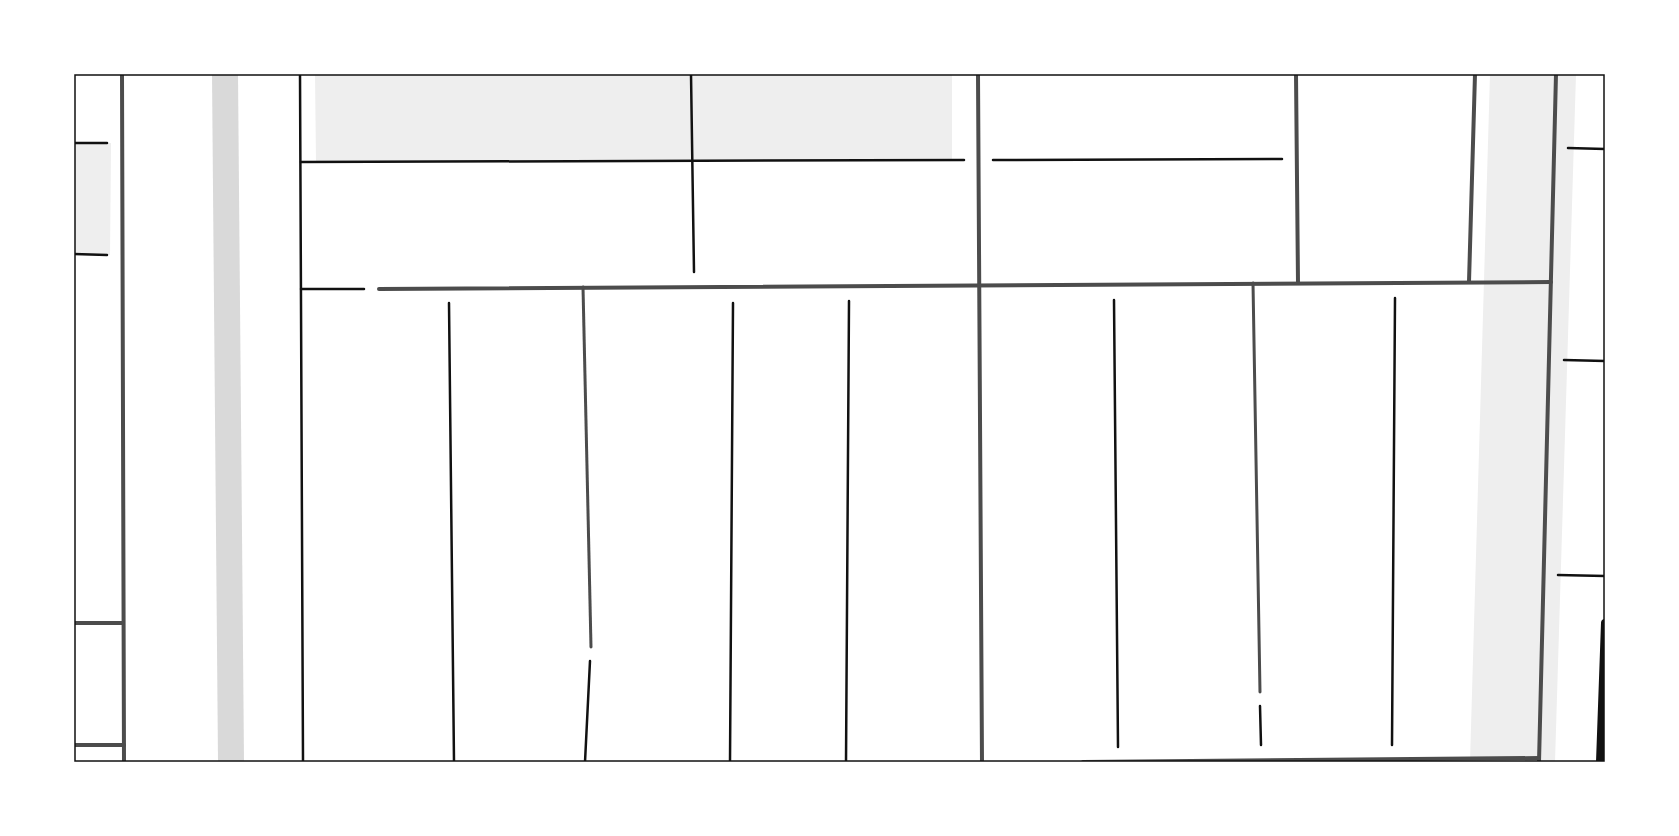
<svg xmlns="http://www.w3.org/2000/svg" width="1679" height="836" font-family="Roboto,sans-serif">
  <style>
    .green { fill: #eee }
    .water { fill: #d9d9d9 }
    .lines { fill: none; stroke-linecap: round; stroke-linejoin: round }
    .path { stroke: #111; stroke-width: 2.5 }
    .service { stroke: #4c4c4c; stroke-width: 3 }
    .minor { stroke: #4c4c4c; stroke-width: 4 }
    .secondary { stroke: #111; stroke-width: 8 }
    .neatline { fill: none; stroke: #111; stroke-width: 1.5 }
  </style>
  <rect width="100%" height="100%" fill="#fff"/>
  <g class="green">
    <polygon points="315,74 952,74 952,160 316,162"/>
    <polygon points="1490,74 1576,74 1555,762 1470,762"/>
    <polygon points="74,143 111,143 110,255 74,254"/>
  </g>
  <polygon class="water" points="212,74 238,74 244,762 218,762"/>
  <g class="lines">
    <g class="path">
      <polyline points="300,74 303,762"/>
      <polyline points="691,74 694,272"/>
      <polyline points="74,143 107,143"/>
      <polyline points="1568,148 1605,149"/>
      <polyline points="993,160 1282,159"/>
      <polyline points="301,162 964,160"/>
      <polyline points="74,254 107,255"/>
      <polyline points="301,289 364,289"/>
      <polyline points="1114,300 1118,747"/>
      <polyline points="449,303 454,762"/>
      <polyline points="1564,360 1605,361"/>
      <polyline points="1558,575 1605,576"/>
      <polyline points="1260,706 1261,745"/>
      <polyline points="1392,745 1395,298"/>
      <polyline points="585,762 590,661"/>
      <polyline points="730,762 733,303"/>
      <polyline points="846,762 849,301"/>
    </g>
    <g class="service">
      <polyline points="1253,283 1260,692"/>
      <polyline points="583,287 591,647"/>
    </g>
    <g class="minor">
      <polyline points="122,74 124,762"/>
      <polyline points="978,74 982,762"/>
      <polyline points="1296,74 1298,283"/>
      <polyline points="1469,282 1475,74"/>
      <polyline points="379,289 1551,282"/>
      <polyline points="74,623 123,623"/>
      <polyline points="74,745 124,745"/>
      <polyline points="1083,762 1539,758"/>
      <polyline points="1539,762 1556,74"/>
    </g>
    <polyline class="secondary" points="1600,762 1605,623"/>
  </g>
  <rect width="1679" height="836" fill="none" stroke="#ffffff" stroke-width="150"/>
  <rect x="75" y="75" width="1529" height="686" class="neatline"/>
</svg>
